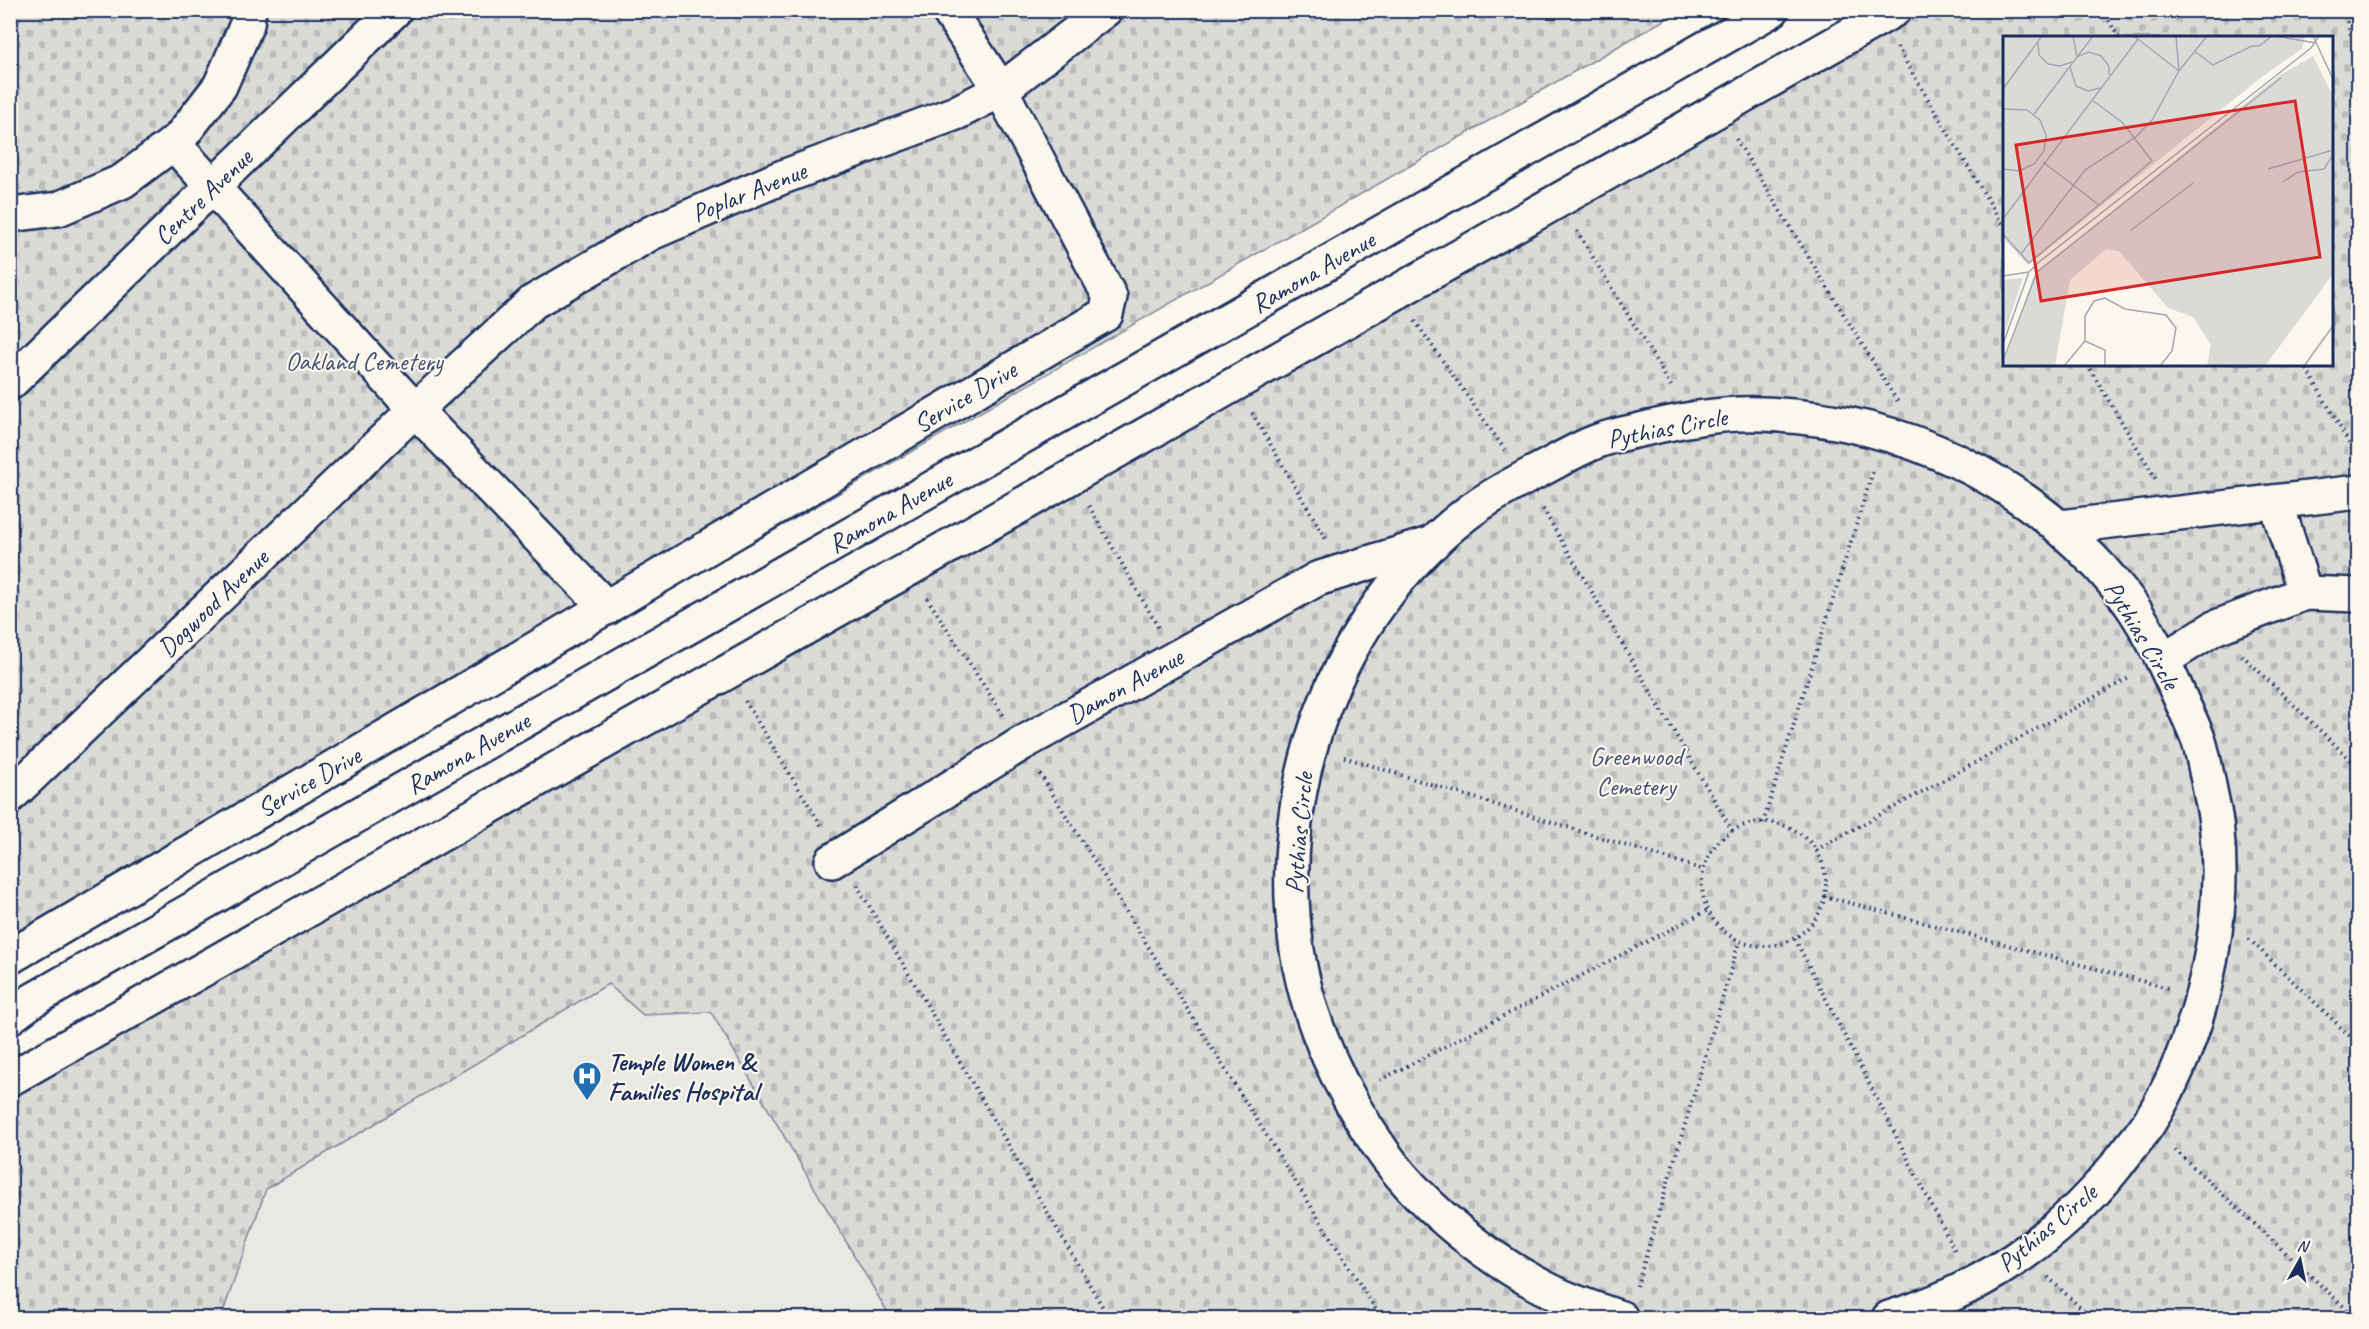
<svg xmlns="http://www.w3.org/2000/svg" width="2369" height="1329" font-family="Caveat,sans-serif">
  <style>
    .built { fill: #eae8e2 }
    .cemetery { fill: url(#cemetery-stones); stroke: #7a849a; stroke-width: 1.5; fill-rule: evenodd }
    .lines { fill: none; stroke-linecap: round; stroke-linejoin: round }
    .minor-casing { stroke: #1b2f5e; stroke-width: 38 }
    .path { stroke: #1b2f5e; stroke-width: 4; stroke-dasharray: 1.5 4.5; stroke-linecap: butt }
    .minor { stroke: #fbf7ec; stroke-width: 33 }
    .labels { text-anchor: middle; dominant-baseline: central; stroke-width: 4.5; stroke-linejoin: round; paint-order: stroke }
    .street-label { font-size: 26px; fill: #1b2f5e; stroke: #fbf7ec }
    .park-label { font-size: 26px; fill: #415176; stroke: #fbf7ec }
    .poi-label { font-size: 26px; font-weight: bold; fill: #1b2f5e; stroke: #fbf7ec; text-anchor: start }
    .inset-road { fill: none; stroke: #a1a7b3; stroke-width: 1.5 }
    .view { fill: #d62828; fill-opacity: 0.15; stroke: #d62828; stroke-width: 3 }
    .inset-edge { fill: none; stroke: #1b2f5e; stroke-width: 3 }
  </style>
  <defs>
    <pattern id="cemetery-stones" width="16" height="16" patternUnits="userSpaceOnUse" patternTransform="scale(1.5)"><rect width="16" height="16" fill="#dadad7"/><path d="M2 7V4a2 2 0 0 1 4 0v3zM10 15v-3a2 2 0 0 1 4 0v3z" fill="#babbbb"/></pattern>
  </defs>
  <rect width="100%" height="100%" fill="#fbf7ec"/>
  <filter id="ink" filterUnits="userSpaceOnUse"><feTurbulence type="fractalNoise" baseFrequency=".0167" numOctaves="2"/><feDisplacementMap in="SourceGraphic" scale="12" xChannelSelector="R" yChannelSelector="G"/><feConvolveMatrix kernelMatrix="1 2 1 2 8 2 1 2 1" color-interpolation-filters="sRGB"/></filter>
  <g filter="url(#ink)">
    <polygon class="built" points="608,984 643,1015 710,1012 891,1318 221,1318 266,1189"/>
    <g class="cemetery">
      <polygon points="11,11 1680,11 11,968"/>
      <path d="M1859 11H2358V1318H891L711 1012 643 1015 608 984 266 1189 221 1318H11L10 1062 712 672 1624 144ZM2004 38H2332V364H2004Z"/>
    </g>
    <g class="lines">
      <g class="minor-casing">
        <g id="minor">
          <polyline points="173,143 415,410 607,608"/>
          <polyline points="10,215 58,209 123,181 179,139 220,86 247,24 249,10"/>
          <polyline points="10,383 395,10"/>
          <polyline points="2276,502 2305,593"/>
          <polyline points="2060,527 2358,492"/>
          <polyline points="2163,660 2214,628 2305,593 2358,595"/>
          <polyline points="10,796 415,410 533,302 651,233 780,178 956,113 1001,90 1105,10"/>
          <polyline points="832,861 1021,744 1317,579 1433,543"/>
          <polyline points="10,957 1106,314 1110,297 1001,90 948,10"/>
          <polyline points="10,1017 33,1000 1772,10"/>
          <polyline points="10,1079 1894,10"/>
          <path d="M1621 1318C1600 1311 1579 1304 1559 1295 1495 1265 1427 1212 1385 1155 1342 1095 1308 1023 1297 950 1272 787 1335 616 1466 514 1487 498 1511 485 1534 473 1554 463 1573 451 1593 443 1609 436 1627 433 1644 429 1683 420 1722 412 1762 414 1903 419 2030 480 2119 589 2144 619 2162 658 2178 693 2185 709 2193 725 2199 741 2203 754 2205 767 2208 780 2211 797 2216 815 2217 832 2221 872 2219 912 2212 951 2201 1012 2182 1071 2148 1124 2139 1138 2126 1152 2116 1166 2058 1239 1978 1292 1889 1318"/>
        </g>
      </g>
      <g class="path">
        <polyline points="2103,10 2119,38"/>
        <polyline points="2344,10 2358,61"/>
        <polyline points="1897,47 2004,227"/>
        <polyline points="1736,139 1897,401"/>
        <polyline points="1577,231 1671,386"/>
        <polyline points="1415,321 1505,450"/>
        <polyline points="2087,364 2157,481"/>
        <polyline points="2304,364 2357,457"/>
        <polyline points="1252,413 1326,539"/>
        <polyline points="1089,506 1158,627"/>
        <polyline points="1543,509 1733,832"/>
        <polyline points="927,598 1003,715"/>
        <polyline points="2242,655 2358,767"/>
        <polyline points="745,701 821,825"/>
        <polyline points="1344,757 1704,870"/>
        <polyline points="1040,774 1381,1318"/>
        <circle cx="1764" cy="884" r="62"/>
        <polyline points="1763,823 1874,468"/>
        <polyline points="1816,850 2131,677"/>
        <polyline points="857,885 1109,1318"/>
        <polyline points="1824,896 2168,988"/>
        <polyline points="1795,939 1956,1253"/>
        <polyline points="2249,939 2358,1044"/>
        <polyline points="1380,1080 1708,910"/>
        <polyline points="2175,1150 2356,1318"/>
        <polyline points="2048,1277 2091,1318"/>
        <polyline points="1637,1286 1739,942"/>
      </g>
      <use href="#minor" class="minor"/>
    </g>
  </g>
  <defs>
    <g id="hospital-pin" transform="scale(1.5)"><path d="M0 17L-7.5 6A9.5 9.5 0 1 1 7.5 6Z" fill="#1f6fb2" stroke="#fbf7ec"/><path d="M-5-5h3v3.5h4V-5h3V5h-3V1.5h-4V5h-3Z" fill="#fff"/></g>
  </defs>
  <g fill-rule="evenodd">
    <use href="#hospital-pin" x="587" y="1076"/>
  </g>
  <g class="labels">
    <g class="street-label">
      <text transform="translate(749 192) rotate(-22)">Poplar Avenue</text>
      <text transform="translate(203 197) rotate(-44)">Centre Avenue</text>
      <text transform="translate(1313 272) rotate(-30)">Ramona Avenue</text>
      <text transform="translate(965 397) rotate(-31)">Service Drive</text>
      <text transform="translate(1667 428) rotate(-11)">Pythias Circle</text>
      <text transform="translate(890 512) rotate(-30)">Ramona Avenue</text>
      <text transform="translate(213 603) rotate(-44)">Dogwood Avenue</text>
      <text transform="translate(2142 635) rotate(59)">Pythias Circle</text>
      <text transform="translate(1125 686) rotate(-29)">Damon Avenue</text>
      <text transform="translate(468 753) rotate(-30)">Ramona Avenue</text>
      <text transform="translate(309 782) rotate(-30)">Service Drive</text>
      <text transform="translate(1299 833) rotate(-85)">Pythias Circle</text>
      <text transform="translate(2047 1228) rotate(-40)">Pythias Circle</text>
    </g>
    <g class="park-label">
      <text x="364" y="361">Oakland Cemetery</text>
      <text x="1636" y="756">Greenwood<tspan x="1636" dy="30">Cemetery</tspan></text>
    </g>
    <g class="poi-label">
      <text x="608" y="1061">Temple Women &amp;<tspan x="608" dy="30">Families Hospital</tspan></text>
    </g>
  </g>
  <g transform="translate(2003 36)">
    <rect width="330" height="330" fill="#fbf7ec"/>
    <path d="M20 242 0 302V244Z" fill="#dadad7"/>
    <path d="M0 0H301L302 2 299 13 260 40 25 229 0 202ZM310 20 330 60V238L262 330H204L208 309 190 281 165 272 116 215 103 213 67 244 52 330H0L31 239 277 39Z" fill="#dadad7"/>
    <path class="inset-road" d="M70 0 74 21 86 16 98 20 106 30V39M131 0 176 35M173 0 176 35M272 0 313 7M310 0 330 43M35 7 36 19 45 28 57 30 69 26M191 15 210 29 249 10H256L269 0M67 31 73 50 85 55 97 52M0 53 39 0M0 73 24 74 37 84 43 99 41 115 31 128 16 135 0 133M31 78 90 0M40 126 96 169M265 133 330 114M280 146 295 136 321 133 330 119M0 183 135 3M127 195 190 147M0 198 26 227 149 125 119 86 89 64M18 218 82 134 133 101 149 84 176 35 204 0M0 240 26 236M82 305V280L91 265 102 262 122 273 163 279 173 292 169 315 157 330M82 305 102 314V330M0 308 26 236 36 226 308 12 316 0M0 325 34 236 278 42M61 330 82 305M301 330 330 290"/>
    <path class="view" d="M292 65 317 221 38 265 13 109Z"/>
    <rect width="330" height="330" class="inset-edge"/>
  </g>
  <rect width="2369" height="1329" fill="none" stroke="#fbf7ec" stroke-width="36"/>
  <rect x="18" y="18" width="2333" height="1293" fill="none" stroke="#1b2f5e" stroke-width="2" filter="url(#ink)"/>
  <g transform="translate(2300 1260) rotate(9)" stroke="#fbf7ec" stroke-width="4.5" paint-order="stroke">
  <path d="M0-4.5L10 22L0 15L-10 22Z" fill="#1b2f5e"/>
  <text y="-9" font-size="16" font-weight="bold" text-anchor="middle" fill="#1b2f5e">N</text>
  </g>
</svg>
